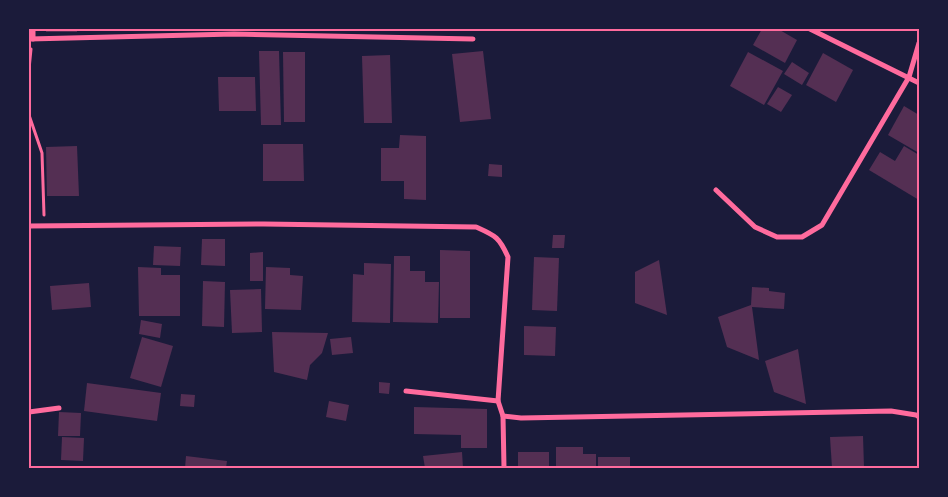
<svg xmlns="http://www.w3.org/2000/svg" width="948" height="497" font-family="'Archivo Narrow',sans-serif">
  <style>
    .building { fill: #542f53 }
    .lines { fill: none; stroke-linecap: round; stroke-linejoin: round }
    .path { stroke: #ff6b9d; stroke-width: 3 }
    .minor { stroke: #ff6b9d; stroke-width: 5 }
    .neatline { fill: none; stroke: #ff6b9d; stroke-width: 2 }
  </style>
  <rect width="100%" height="100%" fill="#1b1b3a"/>
  <g class="building">
    <rect x="46" y="29" width="31" height="3"/>
    <polygon points="762,29 778,29 797,40 785,63 753,45"/>
    <polygon points="259,51 279,51 281,125 261,125"/>
    <polygon points="483,51 491,119 460,122 452,54"/>
    <polygon points="283,52 305,52 305,122 284,122"/>
    <polygon points="748,52 783,71 764,105 730,86"/>
    <polygon points="823,53 853,70 836,102 806,85"/>
    <polygon points="390,55 392,123 364,123 362,56"/>
    <polygon points="792,62 809,73 802,85 784,74"/>
    <polygon points="218,77 255,77 256,111 219,111"/>
    <polygon points="778,87 792,95 781,112 767,104"/>
    <polygon points="904,106 919,115 919,153 888,135"/>
    <polygon points="400,135 426,136 426,200 404,199 404,181 381,181 381,148 399,148"/>
    <polygon points="263,144 303,144 304,181 263,181"/>
    <polygon points="77,146 79,196 47,196 46,147"/>
    <polygon points="904,146 919,155 919,200 869,170 880,152 895,161"/>
    <polygon points="489,164 502,165 502,177 488,176"/>
    <polygon points="553,235 565,235 564,248 552,248"/>
    <polygon points="202,239 225,239 225,266 201,265"/>
    <polygon points="154,246 181,247 180,266 153,265"/>
    <polygon points="440,250 470,251 470,318 440,318"/>
    <polygon points="263,252 263,281 250,281 250,253"/>
    <polygon points="394,256 410,256 410,271 425,271 425,282 439,282 438,323 393,322"/>
    <polygon points="534,257 559,258 557,311 532,310"/>
    <polygon points="659,260 667,315 635,303 635,272"/>
    <polygon points="364,263 391,264 390,323 352,322 353,274 364,275"/>
    <polygon points="138,267 161,268 161,275 180,275 180,316 139,316"/>
    <polygon points="266,267 290,268 290,275 303,276 301,310 265,309"/>
    <polygon points="203,281 225,282 224,327 202,326"/>
    <polygon points="89,283 91,307 52,310 50,286"/>
    <polygon points="752,287 769,288 769,291 785,293 784,309 752,307 759,360 727,347 718,317 751,305"/>
    <polygon points="261,289 262,332 232,333 230,290"/>
    <polygon points="141,320 162,324 160,338 139,334"/>
    <polygon points="524,326 556,327 555,356 524,355"/>
    <polygon points="272,332 328,333 322,353 310,365 307,380 274,372"/>
    <polygon points="142,337 173,346 161,387 130,378"/>
    <polygon points="351,337 353,353 332,355 330,339"/>
    <polygon points="798,349 806,404 774,392 765,361"/>
    <polygon points="379,382 390,383 389,394 379,393"/>
    <polygon points="87,383 161,393 157,421 84,411"/>
    <polygon points="181,394 195,395 194,407 180,406"/>
    <polygon points="329,401 349,405 346,421 326,417"/>
    <polygon points="414,407 487,409 487,448 461,448 461,435 414,434"/>
    <polygon points="59,412 81,413 80,436 58,436"/>
    <polygon points="863,436 864,468 832,468 830,437"/>
    <polygon points="62,437 84,438 83,461 61,460"/>
    <polygon points="556,447 583,447 583,454 596,454 596,468 556,468"/>
    <polygon points="462,452 463,468 425,468 423,456"/>
    <rect x="518" y="452" width="31" height="16"/>
    <polygon points="186,456 227,461 226,468 185,468"/>
    <rect x="598" y="457" width="32" height="11"/>
  </g>
  <g class="lines">
    <g class="path">
      <polyline points="29,69 31,49"/>
      <polyline points="29,115 42,153 44,215"/>
    </g>
    <g class="minor">
      <polyline points="810,29 919,83"/>
      <polyline points="29,39 234,34 473,39"/>
      <polyline points="33,39 33,29"/>
      <polyline points="716,190 755,227 777,237 802,237 822,225 909,77 919,43"/>
      <path d="M29 226 264 224 476 227C496 236 499 237 508 257L498 401 503 416 521 418 891 411 916 415 919 417"/>
      <polyline points="406,391 498,401"/>
      <polyline points="29,412 59,408"/>
      <polyline points="503,416 504,468"/>
    </g>
  </g>
  <rect width="948" height="497" fill="none" stroke="#1b1b3a" stroke-width="60"/>
  <rect x="30" y="30" width="888" height="437" class="neatline"/>
</svg>
